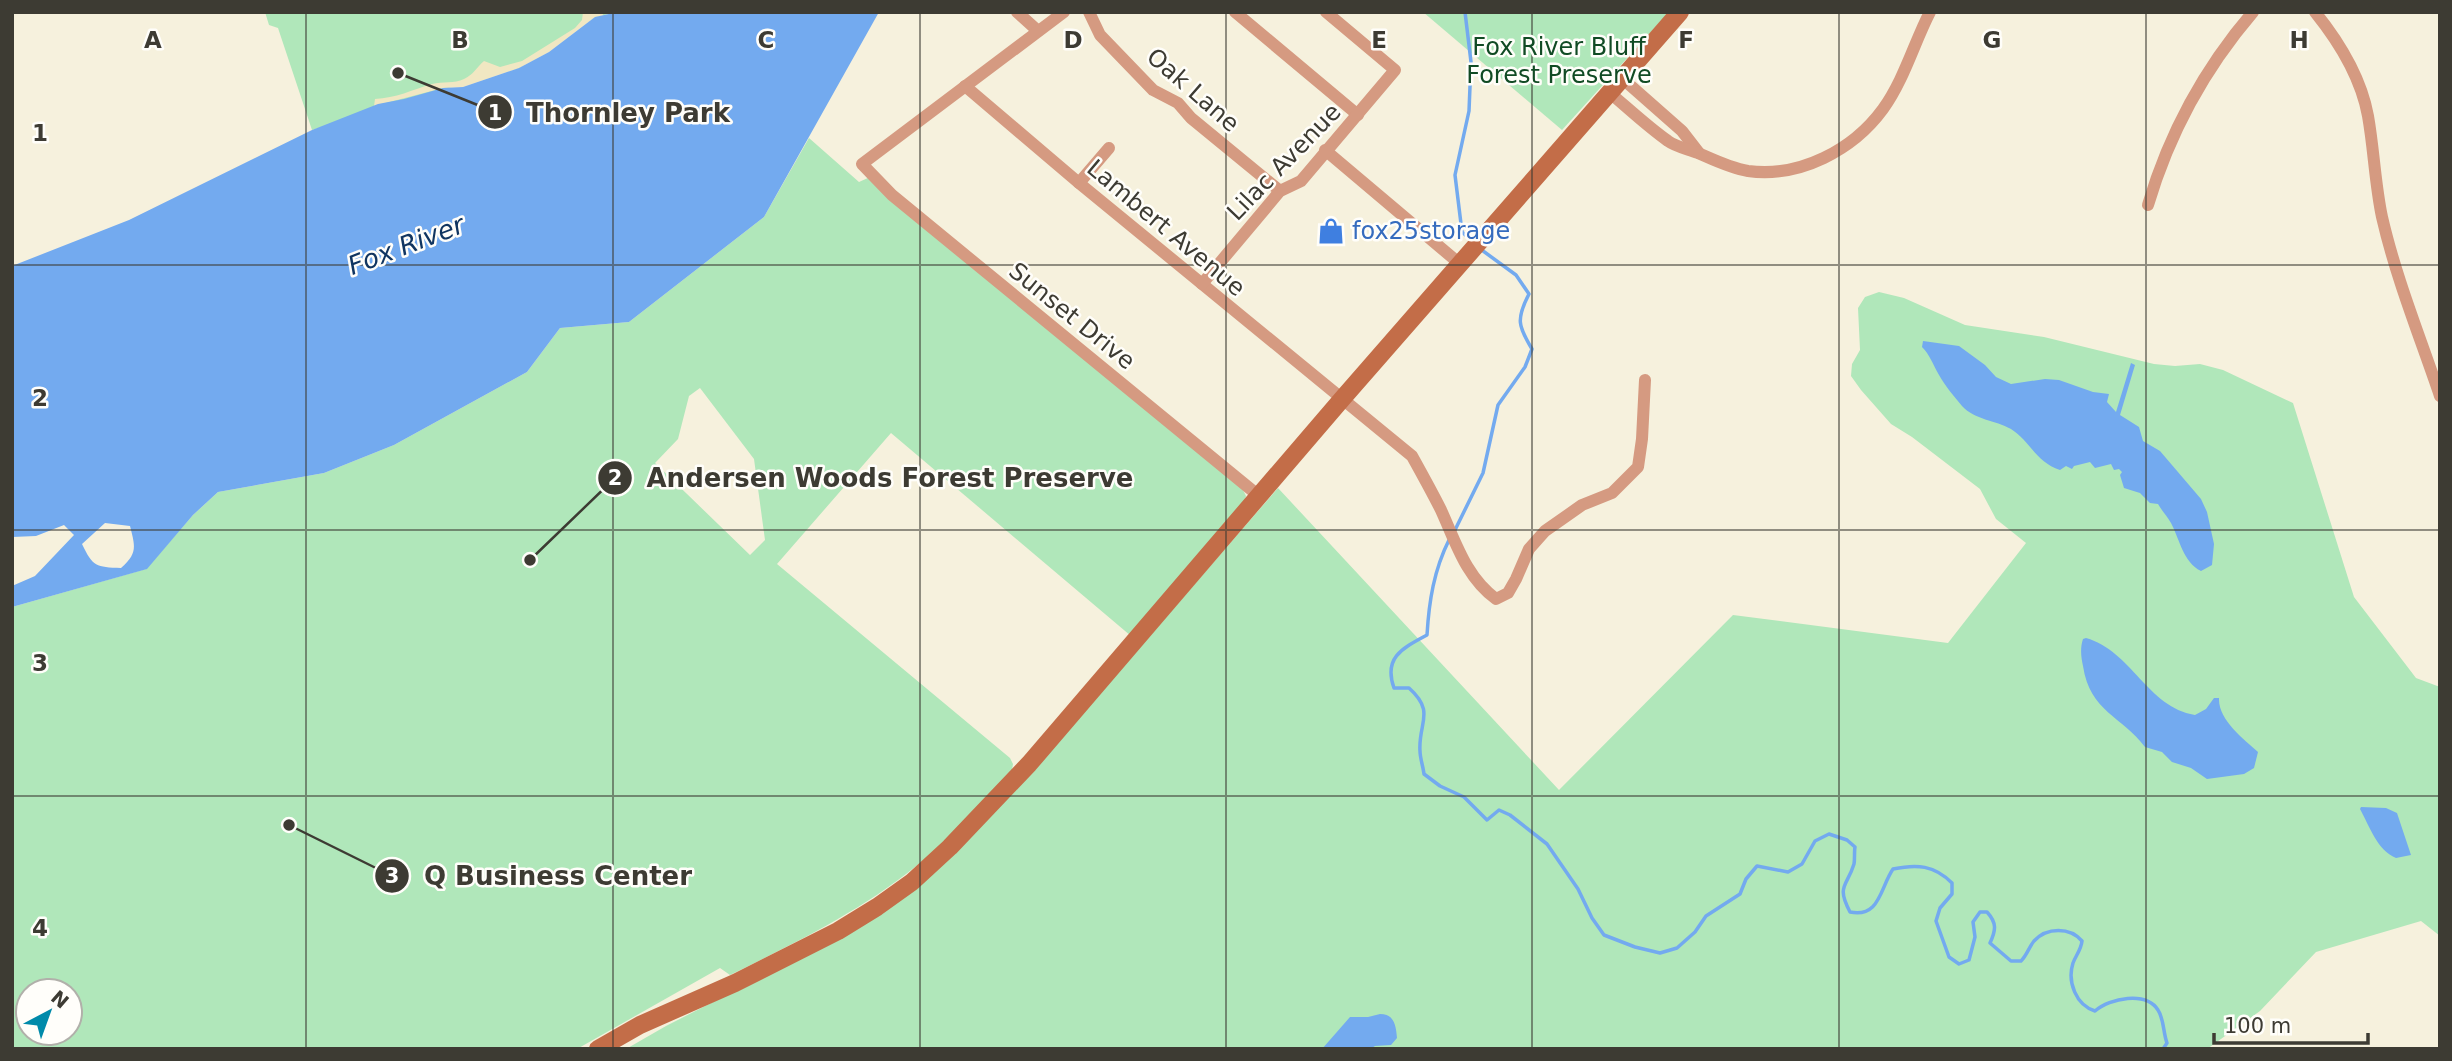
<svg xmlns="http://www.w3.org/2000/svg" width="2452" height="1061" font-family="'DejaVu Sans',sans-serif">
  <style>
    .green { fill: #b0e7ba; fill-rule: evenodd }
    .sand { fill: #f1e7c2 }
    .water { fill: #73aaef; fill-rule: evenodd }
    .lines { fill: none; stroke-linecap: round; stroke-linejoin: round }
    .stream { stroke: #73aaef; stroke-width: 3.5 }
    .minor { stroke: #d59a81; stroke-width: 12 }
    .secondary { stroke: #c36d48; stroke-width: 18 }
    .grid { fill: none; stroke: #3d3b33; stroke-width: 2; stroke-opacity: 0.55 }
    .labels { text-anchor: middle; dominant-baseline: central; stroke-width: 5; stroke-linejoin: round; paint-order: stroke }
    .park-label { font-size: 24px; fill: #114b24; stroke: #fffefa }
    .street-label { font-size: 24px; fill: #3d3b33; stroke: #fffefa }
    .shop-label { font-size: 24px; fill: #366cbe; stroke: #fffefa; text-anchor: start }
    .water-label { font-size: 26px; font-style: italic; fill: #103561; stroke: #fffefa }
    .grid-label { font-size: 23px; text-anchor: middle; font-weight: bold; fill: #3d3b33; stroke: #fffefa; stroke-width: 5; stroke-linejoin: round; paint-order: stroke }
    .leader { fill: none; stroke: #3d3b33; stroke-width: 2.5 }
    .callout-dot { fill: #3d3b33; stroke: #fffefa; stroke-width: 2.5 }
    .mark-label { font-size: 21px; text-anchor: middle; font-weight: bold; fill: #fff }
    .callout-label { font-size: 26px; text-anchor: middle; font-weight: bold; fill: #3d3b33; stroke: #fffefa; stroke-width: 5; stroke-linejoin: round; paint-order: stroke }
  </style>
  <rect width="100%" height="100%" fill="#f6f1dd"/>
  <g class="green">
    <polygon points="265,12 618,12 595,17 519,68 427,94 312,130 278,28 269,25"/>
    <polygon points="1423,12 1669,12 1562,130"/>
    <path d="M809 138 859 182 870 177 1242 488 1246 496 1244 503 1131 636 891 433 777 564 1010 758 1013 764 1012 770C984 799 957 831 926 858 867 908 799 941 730 975L720 968 577 1049H12V607L146 569 193 515 218 492 324 473 394 445 527 372 560 328 629 322 764 217ZM700 388 754 459 765 540 750 555 655 463 678 439 689 396ZM28 991H70V1033H28Z"/>
    <polygon points="1879,292 1904,298 1965,325 2044,337 2154,364 2175,366 2200,364 2223,370 2293,403 2354,597 2416,678 2440,687 2440,936 2421,921 2316,952 2260,1011 2207,1049 626,1049 666,1026 819,948 939,868 1017,789 1278,488 1559,790 1733,615 1948,643 2026,543 1996,519 1980,489 1912,437 1891,424 1861,390 1851,376 1852,364 1860,350 1858,308 1865,297"/>
  </g>
  <path class="sand" d="M583 12H601L604 16 595 17 549 52 519 68 463 87 443 88 374 106 375 99C396 98 412 90 432 84 443 81 454 84 464 79 473 75 477 67 484 61L500 67 522 61 575 28 582 20Z"/>
  <g class="water">
    <path d="M618 12H879L764 217 629 322 560 328 527 372 394 445 324 473 218 492 193 515 147 569 12 607V586L35 576 74 535 64 525 36 536 12 537V266L129 220 312 130 378 104 404 99 443 88 463 87 519 68 549 52 595 17ZM105 523 130 526C135 546 138 553 121 568 96 567 93 567 82 544Z"/>
    <path d="M1923 341 1959 346 1985 365 1996 377 2011 384 2045 379 2059 380 2093 392 2109 394 2107 402 2116 412 2131 363 2135 365 2120 415 2139 427 2143 441 2160 451 2201 499 2207 512 2214 544 2212 565 2201 571C2183 562 2180 540 2171 523 2167 516 2162 511 2158 504L2150 503 2140 493 2124 488 2120 475 2122 472 2119 469 2114 470 2111 464 2095 468 2090 462 2074 466 2072 469 2066 466 2060 470C2036 462 2030 441 2011 429 1995 420 1975 420 1962 406 1954 396 1945 386 1939 375 1933 365 1930 355 1922 347Z"/>
    <path d="M2086 638C2132 651 2147 707 2195 715L2206 709 2214 698H2219C2218 720 2244 739 2258 752L2254 768 2244 774 2207 779 2191 768 2172 762 2162 752 2145 747C2122 716 2090 712 2083 666 2081 657 2080 648 2083 639Z"/>
    <path d="M2361 807 2386 808 2397 813 2411 855 2396 858C2377 850 2370 827 2360 809Z"/>
    <path d="M1380 1014C1394 1014 1396 1025 1397 1038L1391 1045 1375 1046 1370 1049H1322L1350 1017H1368Z"/>
  </g>
  <g class="lines">
    <g class="stream">
      <polyline points="1465,12 1471,62 1469,111 1455,175 1462,232 1471,240"/>
      <path d="M1455 530 1483 473 1498 405 1525 367 1532 349C1518 326 1516 319 1529 294L1516 275 1479 248"/>
      <path d="M1449 540C1434 570 1429 601 1427 635 1403 648 1383 657 1394 688H1409C1436 712 1418 723 1420 751 1420 758 1423 766 1424 774L1440 786 1464 797 1487 820 1499 810 1510 815 1547 844 1578 889 1592 918 1604 935 1635 947 1660 953 1677 948 1695 932 1706 916 1740 894 1746 879 1757 866 1788 872 1802 864 1815 841 1829 834 1847 840 1855 847C1854 852 1855 859 1854 864 1847 887 1836 885 1850 912 1880 918 1880 888 1893 869 1917 864 1934 865 1952 883V894L1940 908 1936 921 1949 957 1959 964 1969 960 1975 937 1973 922 1980 912H1987C1997 923 1996 930 1990 943L2011 961H2021C2027 955 2029 947 2034 941 2047 927 2070 927 2082 941 2081 950 2076 955 2073 963 2067 982 2076 1005 2095 1011 2110 998 2146 991 2158 1010 2164 1019 2163 1032 2167 1043L2163 1049"/>
    </g>
    <g class="minor">
      <polyline points="1017,12 1038,31"/>
      <polyline points="1064,12 862,164 892,195 1259,496"/>
      <polyline points="1089,12 1100,35 1153,90 1178,103 1191,118 1280,191"/>
      <polyline points="1235,12 1358,115"/>
      <path d="M2315 12C2340 43 2361 77 2368 116 2374 150 2375 184 2382 217 2396 278 2420 337 2440 396"/>
      <polyline points="1623,79 1682,131 1699,153"/>
      <path d="M965 86 1079 183 1412 456C1422 474 1432 492 1441 510 1456 543 1466 577 1496 599L1508 593 1516 579 1529 549 1545 531 1582 505 1612 493 1638 467 1642 439 1645 380"/>
      <path d="M1610 93C1629 109 1648 127 1668 141 1676 147 1688 149 1698 153 1714 160 1730 168 1748 171 1800 178 1853 150 1883 109 1904 80 1914 43 1930 12"/>
      <polyline points="1325,150 1460,264"/>
      <polyline points="1079,183 1109,148"/>
      <path d="M2148 205C2169 134 2205 68 2253 12"/>
      <polyline points="1202,284 1280,191 1301,181 1395,70 1326,12"/>
    </g>
    <polyline class="secondary" points="598,1049 640,1025 735,983 838,931 877,907 912,882 950,847 1029,764 1342,399 1680,12"/>
  </g>
  <path class="grid" d="M306 12V1049M613 12V1049M920 12V1049M1226 12V1049M1532 12V1049M1839 12V1049M2146 12V1049M12 265H2440M12 530H2440M12 796H2440"/>
  <defs>
    <g id="shop-bare" transform="scale(2.1)"><path d="M-5-2.5h2.3a2.7 3.5 0 0 1 5.4 0H5L5.5 6h-11ZM-1.5-2.5h3a1.5 2.3 0 0 0-3 0Z" fill="#3f7fe0" stroke="#fffefa" stroke-width="2.5" paint-order="stroke"/></g>
  </defs>
  <g fill-rule="evenodd">
    <use href="#shop-bare" x="1331" y="231"/>
  </g>
  <g class="labels">
    <g class="park-label">
      <text x="1559" y="47">Fox River Bluff<tspan x="1559" dy="28">Forest Preserve</tspan></text>
    </g>
    <g class="street-label">
      <text transform="translate(1193 90) rotate(41)">Oak Lane</text>
      <text transform="translate(1284 162) rotate(-46)">Lilac Avenue</text>
      <text transform="translate(1166 228) rotate(40)">Lambert Avenue</text>
      <text transform="translate(1072 316) rotate(39)">Sunset Drive</text>
    </g>
    <g class="shop-label">
      <text x="1352" y="231">fox25storage</text>
    </g>
    <g class="water-label">
      <text transform="translate(406 245) rotate(-21)">Fox River</text>
    </g>
  </g>
  <g class="grid-label">
    <text x="153" y="48">A</text>
    <text x="460" y="48">B</text>
    <text x="766" y="48">C</text>
    <text x="1073" y="48">D</text>
    <text x="1379" y="48">E</text>
    <text x="1686" y="48">F</text>
    <text x="1992" y="48">G</text>
    <text x="2299" y="48">H</text>
    <text x="40" y="141">1</text>
    <text x="40" y="406">2</text>
    <text x="40" y="671">3</text>
    <text x="40" y="936">4</text>
  </g>
  <path class="leader" d="M398 73L495 112M530 560L615 478M289 825L392 876"/>
  <g class="callout-dot">
    <circle cx="398" cy="73" r="7"/>
    <circle cx="530" cy="560" r="7"/>
    <circle cx="289" cy="825" r="7"/>
    <circle cx="495" cy="112" r="18"/>
    <circle cx="615" cy="478" r="18"/>
    <circle cx="392" cy="876" r="18"/>
  </g>
  <g class="mark-label">
    <text x="495" y="120">1</text>
    <text x="615" y="485">2</text>
    <text x="392" y="883">3</text>
  </g>
  <g class="callout-label">
    <text x="628" y="122">Thornley Park</text>
    <text x="890" y="487">Andersen Woods Forest Preserve</text>
    <text x="558" y="885">Q Business Center</text>
  </g>
  <rect width="2452" height="1061" fill="none" stroke="#3d3b33" stroke-width="28"/>
  <g transform="translate(49 1012) rotate(41)"><circle r="33" fill="#fffefa" stroke="#b1b0aa" stroke-width="2"/>
  <path d="M0-5L12 26L0 18L-12 26Z" fill="#008aaa"/>
  <text y="-10" font-size="19" font-weight="bold" text-anchor="middle" fill="#3d3b33">N</text>
  </g>
  <path d="M2214 1033v10h154v-10" fill="none" stroke="#3d3b33" stroke-width="3.5"/>
  <text x="2224" y="1033" font-size="21" fill="#3d3b33" stroke="#fffefa" stroke-width="5" paint-order="stroke">100 m</text>
</svg>
